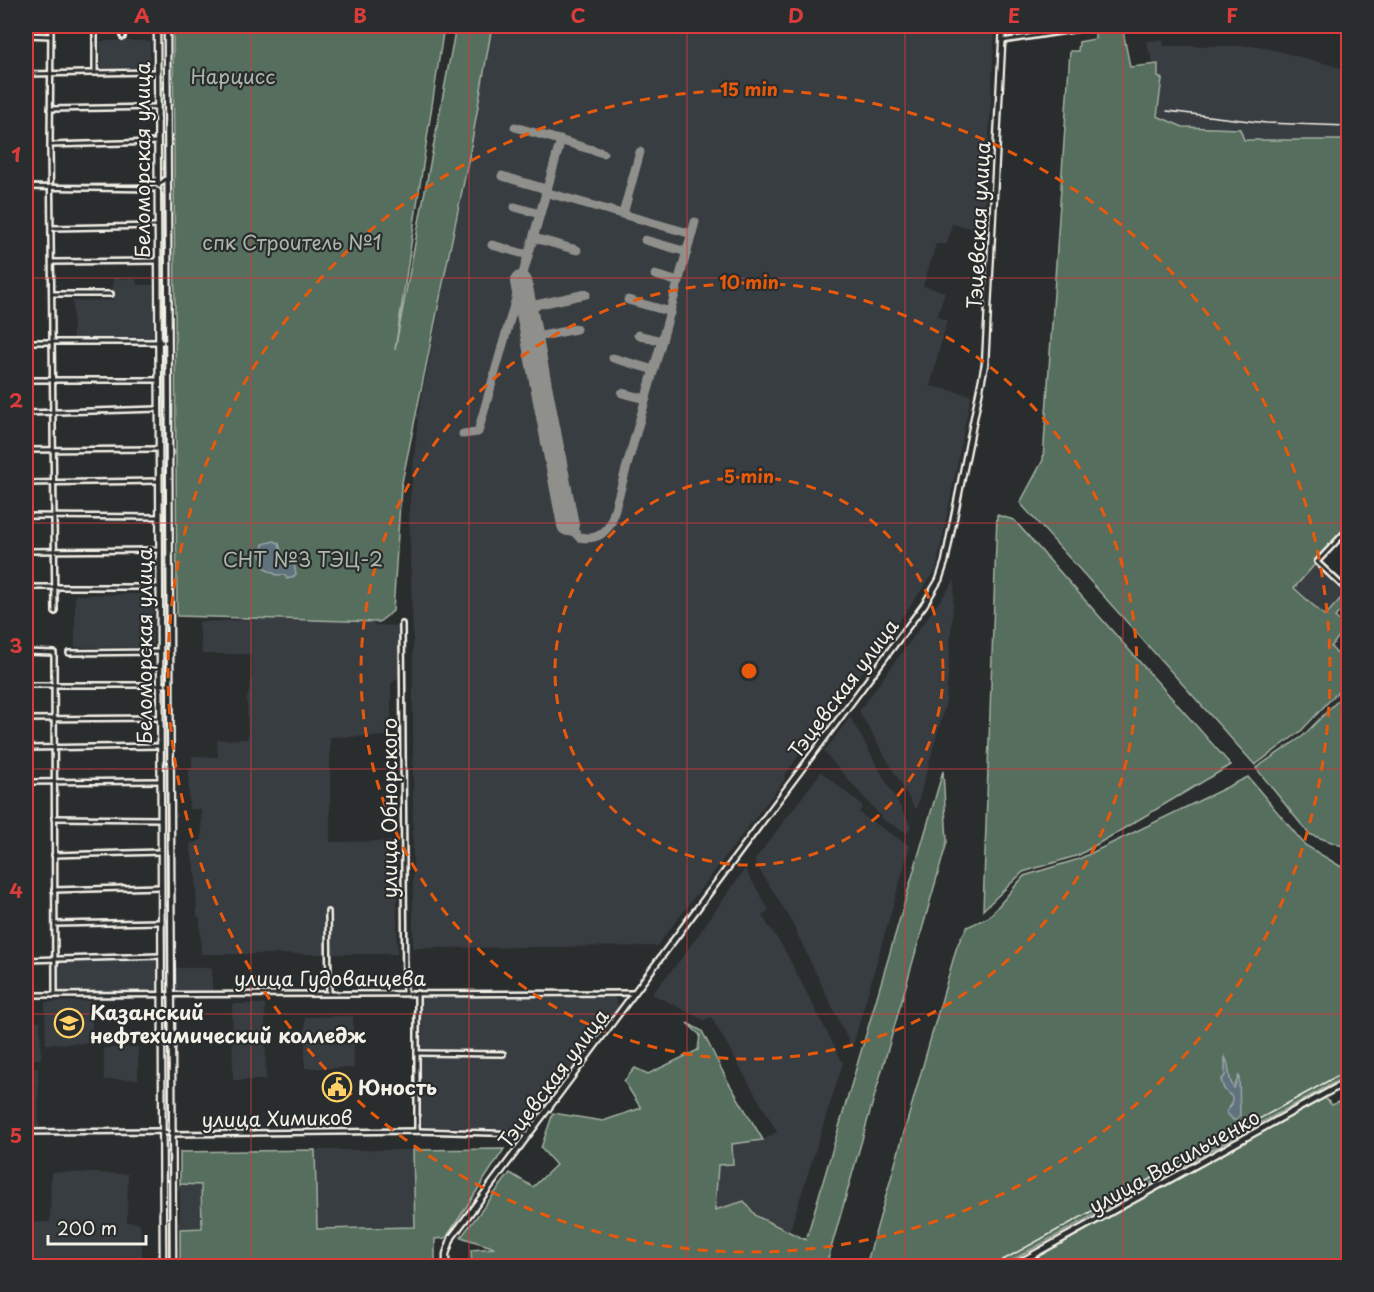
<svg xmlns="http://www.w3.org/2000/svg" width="1374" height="1292" font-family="'Playpen Sans',sans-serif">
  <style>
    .built { fill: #383d42 }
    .green { fill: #546e5d; stroke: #a4b0a2; stroke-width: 1.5 }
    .water { fill: #60727e; stroke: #9ba5a8; stroke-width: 1.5 }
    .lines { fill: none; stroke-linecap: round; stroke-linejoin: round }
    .taxiway { stroke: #8f8f8b; stroke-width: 9 }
    .runway { stroke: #8f8f8b; stroke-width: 22 }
    .minor-casing { stroke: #f4f1e8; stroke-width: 8 }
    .major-casing { stroke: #f4f1e8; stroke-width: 9 }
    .minor { stroke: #2a2d2e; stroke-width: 3 }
    .major { stroke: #2a2d2e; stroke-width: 4.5 }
    .tram { stroke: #f4f1e8; stroke-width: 1.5 }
    .rail { stroke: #f4f1e8; stroke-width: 1.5 }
    .grid { fill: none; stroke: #d93c3b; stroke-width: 1.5; stroke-opacity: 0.55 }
    .ring { fill: none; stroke: #e8590c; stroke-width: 3; stroke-dasharray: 10 8 }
    .labels { text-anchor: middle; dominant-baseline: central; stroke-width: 4.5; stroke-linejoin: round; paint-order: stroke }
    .park-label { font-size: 20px; fill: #acb6a9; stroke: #2a2d2e }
    .street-label { font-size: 20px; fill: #f4f1e8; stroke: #2a2d2e }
    .poi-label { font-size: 20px; font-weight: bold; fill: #f4f1e8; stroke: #2a2d2e; text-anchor: start }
    .centre { fill: #e8590c; stroke: #2a2d2e; stroke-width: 3 }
    .ring-label { font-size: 18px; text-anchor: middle; font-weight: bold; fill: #e8590c; stroke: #2a2d2e; stroke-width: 4.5; stroke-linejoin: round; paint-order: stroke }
    .neatline { fill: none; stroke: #d93c3b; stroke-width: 2 }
    .grid-label { font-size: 20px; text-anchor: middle; font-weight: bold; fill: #d93c3b }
  </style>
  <rect width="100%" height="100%" fill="#2a2d2e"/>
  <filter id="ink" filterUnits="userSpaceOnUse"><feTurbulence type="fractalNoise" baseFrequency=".0167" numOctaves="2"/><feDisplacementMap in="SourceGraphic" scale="12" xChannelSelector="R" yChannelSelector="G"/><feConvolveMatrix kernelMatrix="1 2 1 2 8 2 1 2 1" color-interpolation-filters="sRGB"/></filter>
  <g filter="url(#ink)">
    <g class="built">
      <polygon points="492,26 995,26 984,227 971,228 952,224 947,244 936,244 923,286 945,292 937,317 947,320 930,386 971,395 936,570 817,735 809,741 784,776 785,779 657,946 413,948 413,640 409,511 418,416 470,152"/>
      <polygon points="1163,40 1164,46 1259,46 1348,70 1348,140 1244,140 1239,129 1183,127 1157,116 1162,79 1159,77 1158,63 1153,63 1146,41"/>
      <polygon points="100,41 150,41 150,67 101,68"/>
      <polygon points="113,278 136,279 137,285 153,285 153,338 73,338 73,301 113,300"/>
      <polygon points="1315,564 1347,592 1325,616 1294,588"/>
      <polygon points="955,580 946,702 916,810 859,711"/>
      <polygon points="153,594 153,647 75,647 75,595"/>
      <polygon points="272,619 375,622 374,625 398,626 399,677 391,684 391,736 330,737 330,842 397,841 397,954 201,954 200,918 197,916 196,878 190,844 202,840 201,809 189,809 189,770 192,769 192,756 218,757 217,740 248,739 247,699 252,677 251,654 202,654 199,622"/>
      <polygon points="850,717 911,826 908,833 885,821 824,752"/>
      <polygon points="821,772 863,806 859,813 910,846 852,1048 788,915 754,861"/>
      <polygon points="745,869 769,910 762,916 784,949 843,1063 789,1233 756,1216 715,1211 718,1165 732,1144 763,1140 777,1132 711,1017 704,1020 652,994 681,959"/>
      <polygon points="57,960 157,960 157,989 156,992 56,991"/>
      <rect x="174" y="968" width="38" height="23"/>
      <polygon points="420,995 614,997 619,1007 528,1130 420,1126"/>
      <polygon points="92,1001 92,1043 46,1044 45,1002"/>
      <polygon points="232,1004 265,1004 266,1080 233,1080"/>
      <polygon points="353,1016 354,1068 305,1068 305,1017"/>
      <polygon points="26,1021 40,1021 41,1059 26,1059"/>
      <polygon points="138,1047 138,1079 104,1080 104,1048"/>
      <polygon points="26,1068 38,1068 39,1127 26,1127"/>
      <polygon points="315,1150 413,1150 415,1227 316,1229"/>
      <polygon points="51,1172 128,1174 127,1222 140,1223 143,1266 26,1266 26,1223 50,1222"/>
      <polygon points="178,1184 200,1185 201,1227 179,1228 177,1223 180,1220 180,1191 177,1189"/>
    </g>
    <g class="green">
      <polygon points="173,26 444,26 395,350 456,26 492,26 470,152 401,487 393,611 379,622 177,616"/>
      <polygon points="1122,26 1130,67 1158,64 1158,77 1162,79 1157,116 1183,127 1240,129 1244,140 1348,140 1348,527 1294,588 1325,616 1341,598 1348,603 1335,617 1346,627 1331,647 1348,666 1348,681 1301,731 1255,765 1020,503 1043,460 1070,51 1078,51 1079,42 1095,39 1095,30"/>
      <polygon points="160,75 164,75 165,169 160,169"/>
      <rect x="160" y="189" width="6" height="152"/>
      <polygon points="160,344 166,344 167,683 161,684"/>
      <polygon points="997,515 1014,520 1231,765 1079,855 1023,872 983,910"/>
      <polygon points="1348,690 1348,848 1309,834 1256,768 1303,736"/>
      <polygon points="943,771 947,842 826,1266 472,1266 471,1250 495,1248 461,1237 510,1173 533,1187 556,1165 541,1148 553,1113 603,1121 641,1108 624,1081 635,1068 648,1074 698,1050 700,1035 687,1023 702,1031 727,1080 763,1140 732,1144 733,1164 718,1165 715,1210 744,1201 756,1216 806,1240"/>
      <polygon points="1248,777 1305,845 1348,871 1348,906 1345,913 1348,915 1348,1075 1001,1266 866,1266 957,946 967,927 989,917 1024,876 1079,859"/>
      <polygon points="1348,1097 1348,1266 1021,1266 1325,1098 1332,1105"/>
      <polygon points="504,1149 446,1238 435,1239 435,1266 180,1266 180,1229 202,1228 201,1185 180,1184 180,1152 315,1150 317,1229 415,1227 413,1150"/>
    </g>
    <g class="water">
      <polygon points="274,541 279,543 283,560 294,564 296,574 293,577 287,579 285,575 277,575 265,569 261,555 263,544"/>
      <path d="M1225 1057C1231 1067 1227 1080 1234 1088L1239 1075 1240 1115 1236 1120H1233L1226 1112 1232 1104V1097L1224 1089 1221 1080 1225 1076Z"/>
    </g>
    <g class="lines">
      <g class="taxiway">
        <polyline points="515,127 603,153"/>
        <polyline points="502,176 546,189"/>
        <polyline points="545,192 692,234"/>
        <polyline points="515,207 540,214"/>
        <polyline points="623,214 640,152"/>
        <polyline points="534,238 577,250"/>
        <polyline points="645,240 687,252"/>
        <polyline points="492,245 528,255"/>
        <polyline points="655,275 679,282"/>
        <polyline points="628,300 671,312"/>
        <polyline points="526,307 586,294"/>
        <polyline points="638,335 662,341"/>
        <polyline points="532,338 576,329"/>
        <polyline points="613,358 654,370"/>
        <polyline points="622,393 646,399"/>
        <polyline points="463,434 478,432 561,140"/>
        <path d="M568 525 579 537C594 540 603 536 611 523L695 222"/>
      </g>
      <polyline class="runway" points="521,282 568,525"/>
      <g class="minor-casing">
        <g id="minor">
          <polyline points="51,26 50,145 55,612"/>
          <polyline points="95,26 95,73"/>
          <polyline points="123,26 123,37"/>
          <polyline points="26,35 51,36"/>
          <polyline points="1002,41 1098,26"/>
          <polyline points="26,74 157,72"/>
          <polyline points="50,109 157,107"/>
          <polyline points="50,145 157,142"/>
          <polyline points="26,187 154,189 167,178"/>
          <polyline points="52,228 158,226"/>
          <polyline points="52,262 158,261"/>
          <polyline points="52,294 111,294"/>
          <polyline points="26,342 168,342"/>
          <polyline points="26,380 158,380"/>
          <polyline points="26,413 158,409"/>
          <polyline points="26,450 159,449"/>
          <polyline points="26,483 159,481"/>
          <polyline points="26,516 159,517"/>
          <polyline points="1348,529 1317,562 1348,591"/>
          <polyline points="26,551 159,550"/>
          <polyline points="26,587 159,587"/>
          <polyline points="402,624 405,993"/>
          <polyline points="26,652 54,653 55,995"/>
          <polyline points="69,653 159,652"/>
          <polyline points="26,685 169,685"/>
          <polyline points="26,719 160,718"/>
          <polyline points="26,748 160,746"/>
          <polyline points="26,782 160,781"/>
          <polyline points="54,818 160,819"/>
          <polyline points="54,855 160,852"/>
          <polyline points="54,890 160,887"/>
          <polyline points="328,912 329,993"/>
          <polyline points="55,924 160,922"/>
          <polyline points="26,960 160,956"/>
          <polyline points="26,995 634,993"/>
          <polyline points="417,1053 503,1054"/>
          <polyline points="417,1131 417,993"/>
          <polyline points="26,1132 158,1131 172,1134 417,1131 524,1134 527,1136"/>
        </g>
      </g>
      <g class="major-casing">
        <g id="major">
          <polyline points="157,26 163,1266"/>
          <polyline points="167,26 173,1266"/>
          <polyline points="446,1266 446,1254 452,1237 924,605 939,580 945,562 985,364 1003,26"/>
          <polyline points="1013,1266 1348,1081"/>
        </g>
      </g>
      <use href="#minor" class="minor"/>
      <use href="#major" class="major"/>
      <polyline class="tram" points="26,185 151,184 160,189 163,196 169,1266"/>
      <g class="rail">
        <polyline points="1167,111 1266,123 1348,126"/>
        <polyline points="992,1266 1348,1070"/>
      </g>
    </g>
  </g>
  <path class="grid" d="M251 26V1266M469 26V1266M687 26V1266M905 26V1266M1123 26V1266M26 278H1348M26 523H1348M26 769H1348M26 1014H1348"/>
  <g class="ring">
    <circle cx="749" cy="671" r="194"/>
    <circle cx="749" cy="671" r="388"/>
    <circle cx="749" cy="671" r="581"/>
  </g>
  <defs>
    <g id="university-ring" transform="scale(1.5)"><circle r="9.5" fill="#2a2d2e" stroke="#ffd166" stroke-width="1.5"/><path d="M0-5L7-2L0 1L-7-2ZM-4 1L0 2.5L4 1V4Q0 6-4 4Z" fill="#ffd166"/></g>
    <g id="civic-ring" transform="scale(1.5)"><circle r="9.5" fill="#2a2d2e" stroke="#ffd166" stroke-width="1.5"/><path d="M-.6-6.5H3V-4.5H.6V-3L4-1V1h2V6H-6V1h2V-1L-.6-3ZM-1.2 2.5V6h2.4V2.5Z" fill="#ffd166"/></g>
  </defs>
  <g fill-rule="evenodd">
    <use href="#university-ring" x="69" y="1023"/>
    <use href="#civic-ring" x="337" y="1087"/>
  </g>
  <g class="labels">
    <g class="park-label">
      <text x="233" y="76">Нарцисс</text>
      <text x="292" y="242">спк Строитель №1</text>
      <text x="303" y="559">СНТ №3 ТЭЦ-2</text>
    </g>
    <g class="street-label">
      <text transform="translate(142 160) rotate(-90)">Беломорская улица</text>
      <text transform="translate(978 225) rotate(-87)">Тэцевская улица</text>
      <text transform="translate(144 646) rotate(-90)">Беломорская улица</text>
      <text transform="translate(843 688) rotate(-53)">Тэцевская улица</text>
      <text transform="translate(389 808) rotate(-90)">улица Обнорского</text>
      <text x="330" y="978">улица Гудованцева</text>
      <text transform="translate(553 1078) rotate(-53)">Тэцевская улица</text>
      <text transform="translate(277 1118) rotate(-1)">улица Химиков</text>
      <text transform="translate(1174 1161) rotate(-29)">улица Васильченко</text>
    </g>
    <g class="poi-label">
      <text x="90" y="1012">Казанский<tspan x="90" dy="23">нефтехимический колледж</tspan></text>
      <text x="358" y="1087">Юность</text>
    </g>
  </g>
  <circle cx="749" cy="671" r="9" class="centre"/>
  <g class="ring-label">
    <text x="749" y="96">15 min</text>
    <text x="749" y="289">10 min</text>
    <text x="749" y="483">5 min</text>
  </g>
  <rect width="1374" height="1292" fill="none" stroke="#2a2d2e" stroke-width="66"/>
  <path d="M48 1235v9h98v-9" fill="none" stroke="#f4f1e8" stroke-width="3"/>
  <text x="57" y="1235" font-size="18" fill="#f4f1e8" stroke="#2a2d2e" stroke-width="4.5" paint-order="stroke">200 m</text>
  <rect x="33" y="33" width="1308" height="1226" class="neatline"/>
  <g class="grid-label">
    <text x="142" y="23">A</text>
    <text x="360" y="23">B</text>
    <text x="578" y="23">C</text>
    <text x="796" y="23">D</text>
    <text x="1014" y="23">E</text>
    <text x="1232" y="23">F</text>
    <text x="16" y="162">1</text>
    <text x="16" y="408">2</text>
    <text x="16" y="653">3</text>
    <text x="16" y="898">4</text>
    <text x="16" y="1143">5</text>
  </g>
</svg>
